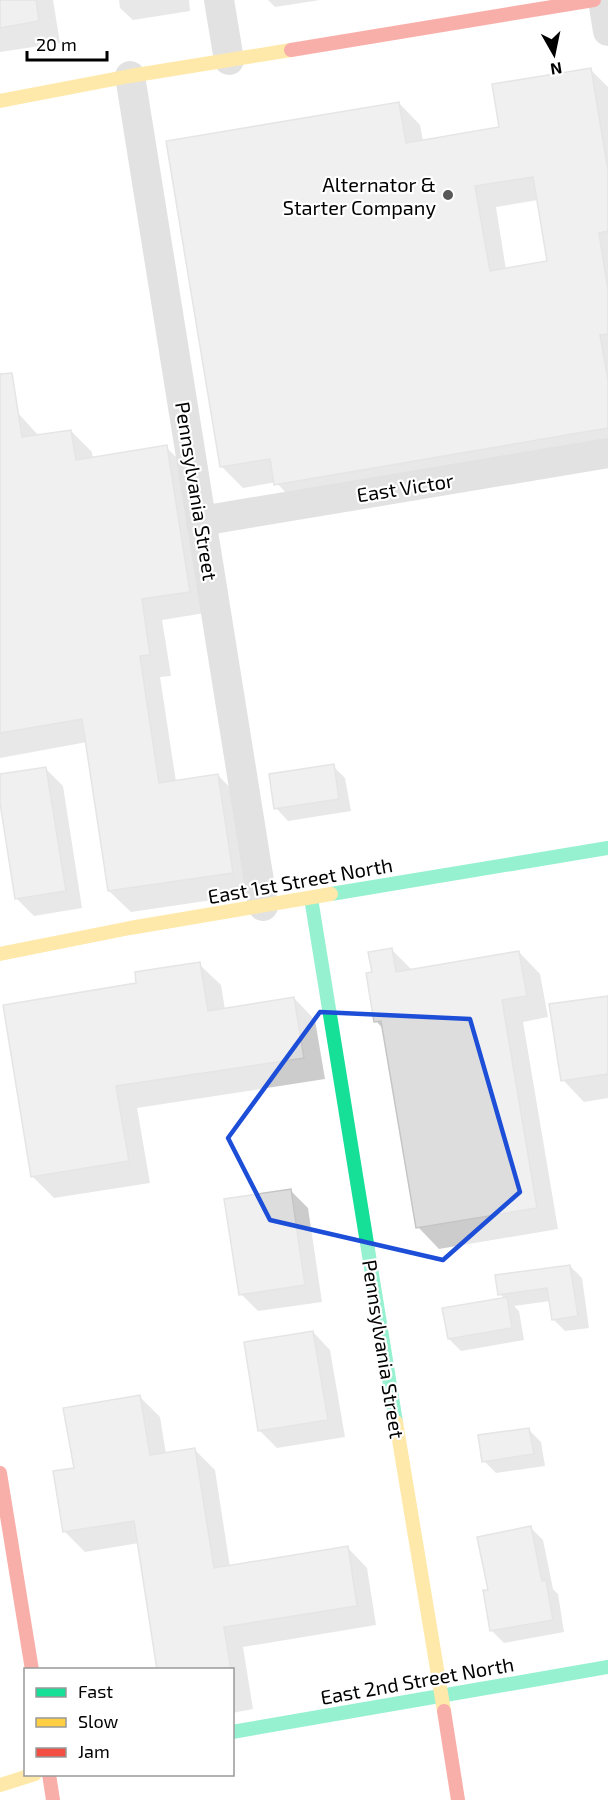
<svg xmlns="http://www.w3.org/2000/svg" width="608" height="1800" font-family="'Exo 2',sans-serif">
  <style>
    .shadow { fill: #0003; fill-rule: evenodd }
    .building { fill: #ddd; stroke: #c5c5c5; stroke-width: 1.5; fill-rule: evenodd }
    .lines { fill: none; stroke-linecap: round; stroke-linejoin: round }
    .street { stroke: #bebebe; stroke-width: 30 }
    .fast { stroke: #16e098; stroke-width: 14 }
    .slow { stroke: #ffcf43; stroke-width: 14 }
    .jam { stroke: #f24e42; stroke-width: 14 }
    .marked { fill: none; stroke: #1d4ed8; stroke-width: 4.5; stroke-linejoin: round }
    .poi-dot { fill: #595959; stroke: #fff; stroke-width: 2 }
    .labels { text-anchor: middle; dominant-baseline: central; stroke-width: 4.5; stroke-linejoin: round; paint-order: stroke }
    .poi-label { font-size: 20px; fill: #000; stroke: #fff; text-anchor: end }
    .street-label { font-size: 20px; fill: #000; stroke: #fff }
  </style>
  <rect width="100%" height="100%" fill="#fff"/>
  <g class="shadow">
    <polygon points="0,0 53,0 60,43 0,52"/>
    <polygon points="119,0 189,0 190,11 133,20 120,8"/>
    <polygon points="268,0 320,0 275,7"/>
    <path d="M590 69 608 87V453L297 505 276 482 243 488 222 467 399 103 420 125 423 141 501 129ZM538 200 549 262 506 270 496 207Z"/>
    <polygon points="17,412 39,436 71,431 92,452 93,459 166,447 187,468 211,612 162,620 171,676 160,677 176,782 218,775 239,797 253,894 131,912 109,891 87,742 0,758 0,415"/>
    <polygon points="333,766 345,778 351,811 288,821 276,808"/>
    <polygon points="46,769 63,786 82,908 34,916 17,899 0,794 0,776"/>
    <polygon points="391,949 412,970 519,952 540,974 548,1017 523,1022 558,1229 439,1249 418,1227 384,1030 376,1021 374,974"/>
    <polygon points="199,964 221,985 225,1010 294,998 315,1020 325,1079 137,1108 150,1183 54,1198 32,1176"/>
    <polygon points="608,999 608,1098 584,1102 563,1080"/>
    <polygon points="290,1190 308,1208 322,1302 258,1311 241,1294"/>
    <polygon points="570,1266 582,1278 589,1328 565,1331 553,1319 550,1301 514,1306 519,1311 524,1340 461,1351 449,1339 505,1299 500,1294"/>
    <polygon points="313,1332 330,1350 345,1437 277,1448 260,1431"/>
    <polygon points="139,1396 160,1417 166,1454 195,1450 215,1470 230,1567 347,1547 367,1568 376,1625 243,1647 253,1709 232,1713 232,1670 159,1670 139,1543 85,1552 64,1531 75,1469"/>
    <polygon points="529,1430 541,1442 545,1466 496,1473 484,1461"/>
    <polygon points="531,1528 543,1540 553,1589 558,1594 564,1632 504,1643 492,1631 489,1591"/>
  </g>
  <g class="building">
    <polygon points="0,0 36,0 39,21 0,28"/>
    <path d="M591 68 608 171V231L599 233 608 290V334L600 335 608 380V428L274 485 270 459 220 467 166 141 399 102 406 143 499 127 492 84ZM533 177 547 261 490 271 475 186Z"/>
    <polygon points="12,373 22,437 71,430 76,460 167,445 190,592 142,599 150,655 140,656 159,783 218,774 233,873 108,891 82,719 0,733 0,374"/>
    <polygon points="334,764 339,799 274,809 269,774"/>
    <polygon points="46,767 66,891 15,899 0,803 0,774"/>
    <polygon points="392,948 396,972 519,951 527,996 502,1000 537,1208 416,1228 381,1021 374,1022 366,973 372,972 368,952"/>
    <polygon points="200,962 208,1011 294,997 304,1058 116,1086 129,1161 31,1177 3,1005 136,983 135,972"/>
    <polygon points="608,996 608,1074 561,1081 549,1004"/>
    <polygon points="291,1189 305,1285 239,1295 224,1199"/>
    <polygon points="570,1265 578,1316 552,1320 547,1288 498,1295 495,1275"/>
    <polygon points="507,1297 512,1328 448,1339 442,1308"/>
    <polygon points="313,1331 328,1420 258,1431 244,1342"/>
    <polygon points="140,1395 150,1455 195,1448 214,1568 348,1546 357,1606 224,1627 231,1670 157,1670 134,1521 63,1532 53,1471 74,1468 63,1408"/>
    <polygon points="529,1428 534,1454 482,1462 478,1435"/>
    <polygon points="531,1526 542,1581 546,1580 553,1620 490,1631 483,1590 488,1590 477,1537"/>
  </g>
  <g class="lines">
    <g class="street">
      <polyline points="219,0 229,60"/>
      <polyline points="603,0 608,31"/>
      <polyline points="130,76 263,906"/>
      <polyline points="201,521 608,453"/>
    </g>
    <g class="fast">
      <polyline points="331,894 608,848"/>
      <polyline points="311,898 396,1422"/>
      <polyline points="232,1732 608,1667"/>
    </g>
    <g class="slow">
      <polyline points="0,101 130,76 291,50"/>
      <polyline points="0,954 130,928 331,894"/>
      <polyline points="396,1422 444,1711"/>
      <polyline points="0,1785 35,1774"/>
    </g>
    <g class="jam">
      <polyline points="291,50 594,0"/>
      <polyline points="0,1473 32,1670"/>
      <polyline points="444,1711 458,1800"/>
      <polyline points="49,1774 53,1800"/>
    </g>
  </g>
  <path d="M0 0H608V1800H0ZM320 1012 470 1019 520 1192 443 1260 270 1220 228 1138Z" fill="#fff" fill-opacity=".55" fill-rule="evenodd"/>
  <path class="marked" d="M320 1012 470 1019 520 1192 443 1260 270 1220 228 1138Z"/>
  <circle class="poi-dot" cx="448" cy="195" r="6"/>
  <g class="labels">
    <g class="poi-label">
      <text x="436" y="184">Alternator &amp;<tspan x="436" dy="23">Starter Company</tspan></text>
    </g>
    <g class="street-label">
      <text transform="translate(405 487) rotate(-9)">East Victor</text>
      <text transform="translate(197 491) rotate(81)">Pennsylvania Street</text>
      <text transform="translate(300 880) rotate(-10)">East 1st Street North</text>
      <text transform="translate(384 1349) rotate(81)">Pennsylvania Street</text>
      <text transform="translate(417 1680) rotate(-10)">East 2nd Street North</text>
    </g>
  </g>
  <rect x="24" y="1668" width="210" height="108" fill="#ffffff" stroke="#999999" stroke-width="1.5"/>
  <rect x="36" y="1688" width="30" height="9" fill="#16e098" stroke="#999999" stroke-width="1.5"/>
  <text x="78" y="1698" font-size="18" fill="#000000">Fast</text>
  <rect x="36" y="1718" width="30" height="9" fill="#ffcf43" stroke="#999999" stroke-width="1.5"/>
  <text x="78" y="1728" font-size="18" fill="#000000">Slow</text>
  <rect x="36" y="1748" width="30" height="9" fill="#f24e42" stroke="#999999" stroke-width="1.5"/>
  <text x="78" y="1758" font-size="18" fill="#000000">Jam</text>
  <g transform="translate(554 54) rotate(171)" stroke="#ffffff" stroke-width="4.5" paint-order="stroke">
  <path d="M0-4.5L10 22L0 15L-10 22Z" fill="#000000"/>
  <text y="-9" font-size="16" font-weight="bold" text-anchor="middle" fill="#000000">N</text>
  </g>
  <path d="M27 51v9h80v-9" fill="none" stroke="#000000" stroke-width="3"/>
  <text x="36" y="51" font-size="18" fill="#000000" stroke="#ffffff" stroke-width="4.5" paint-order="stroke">20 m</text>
</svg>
